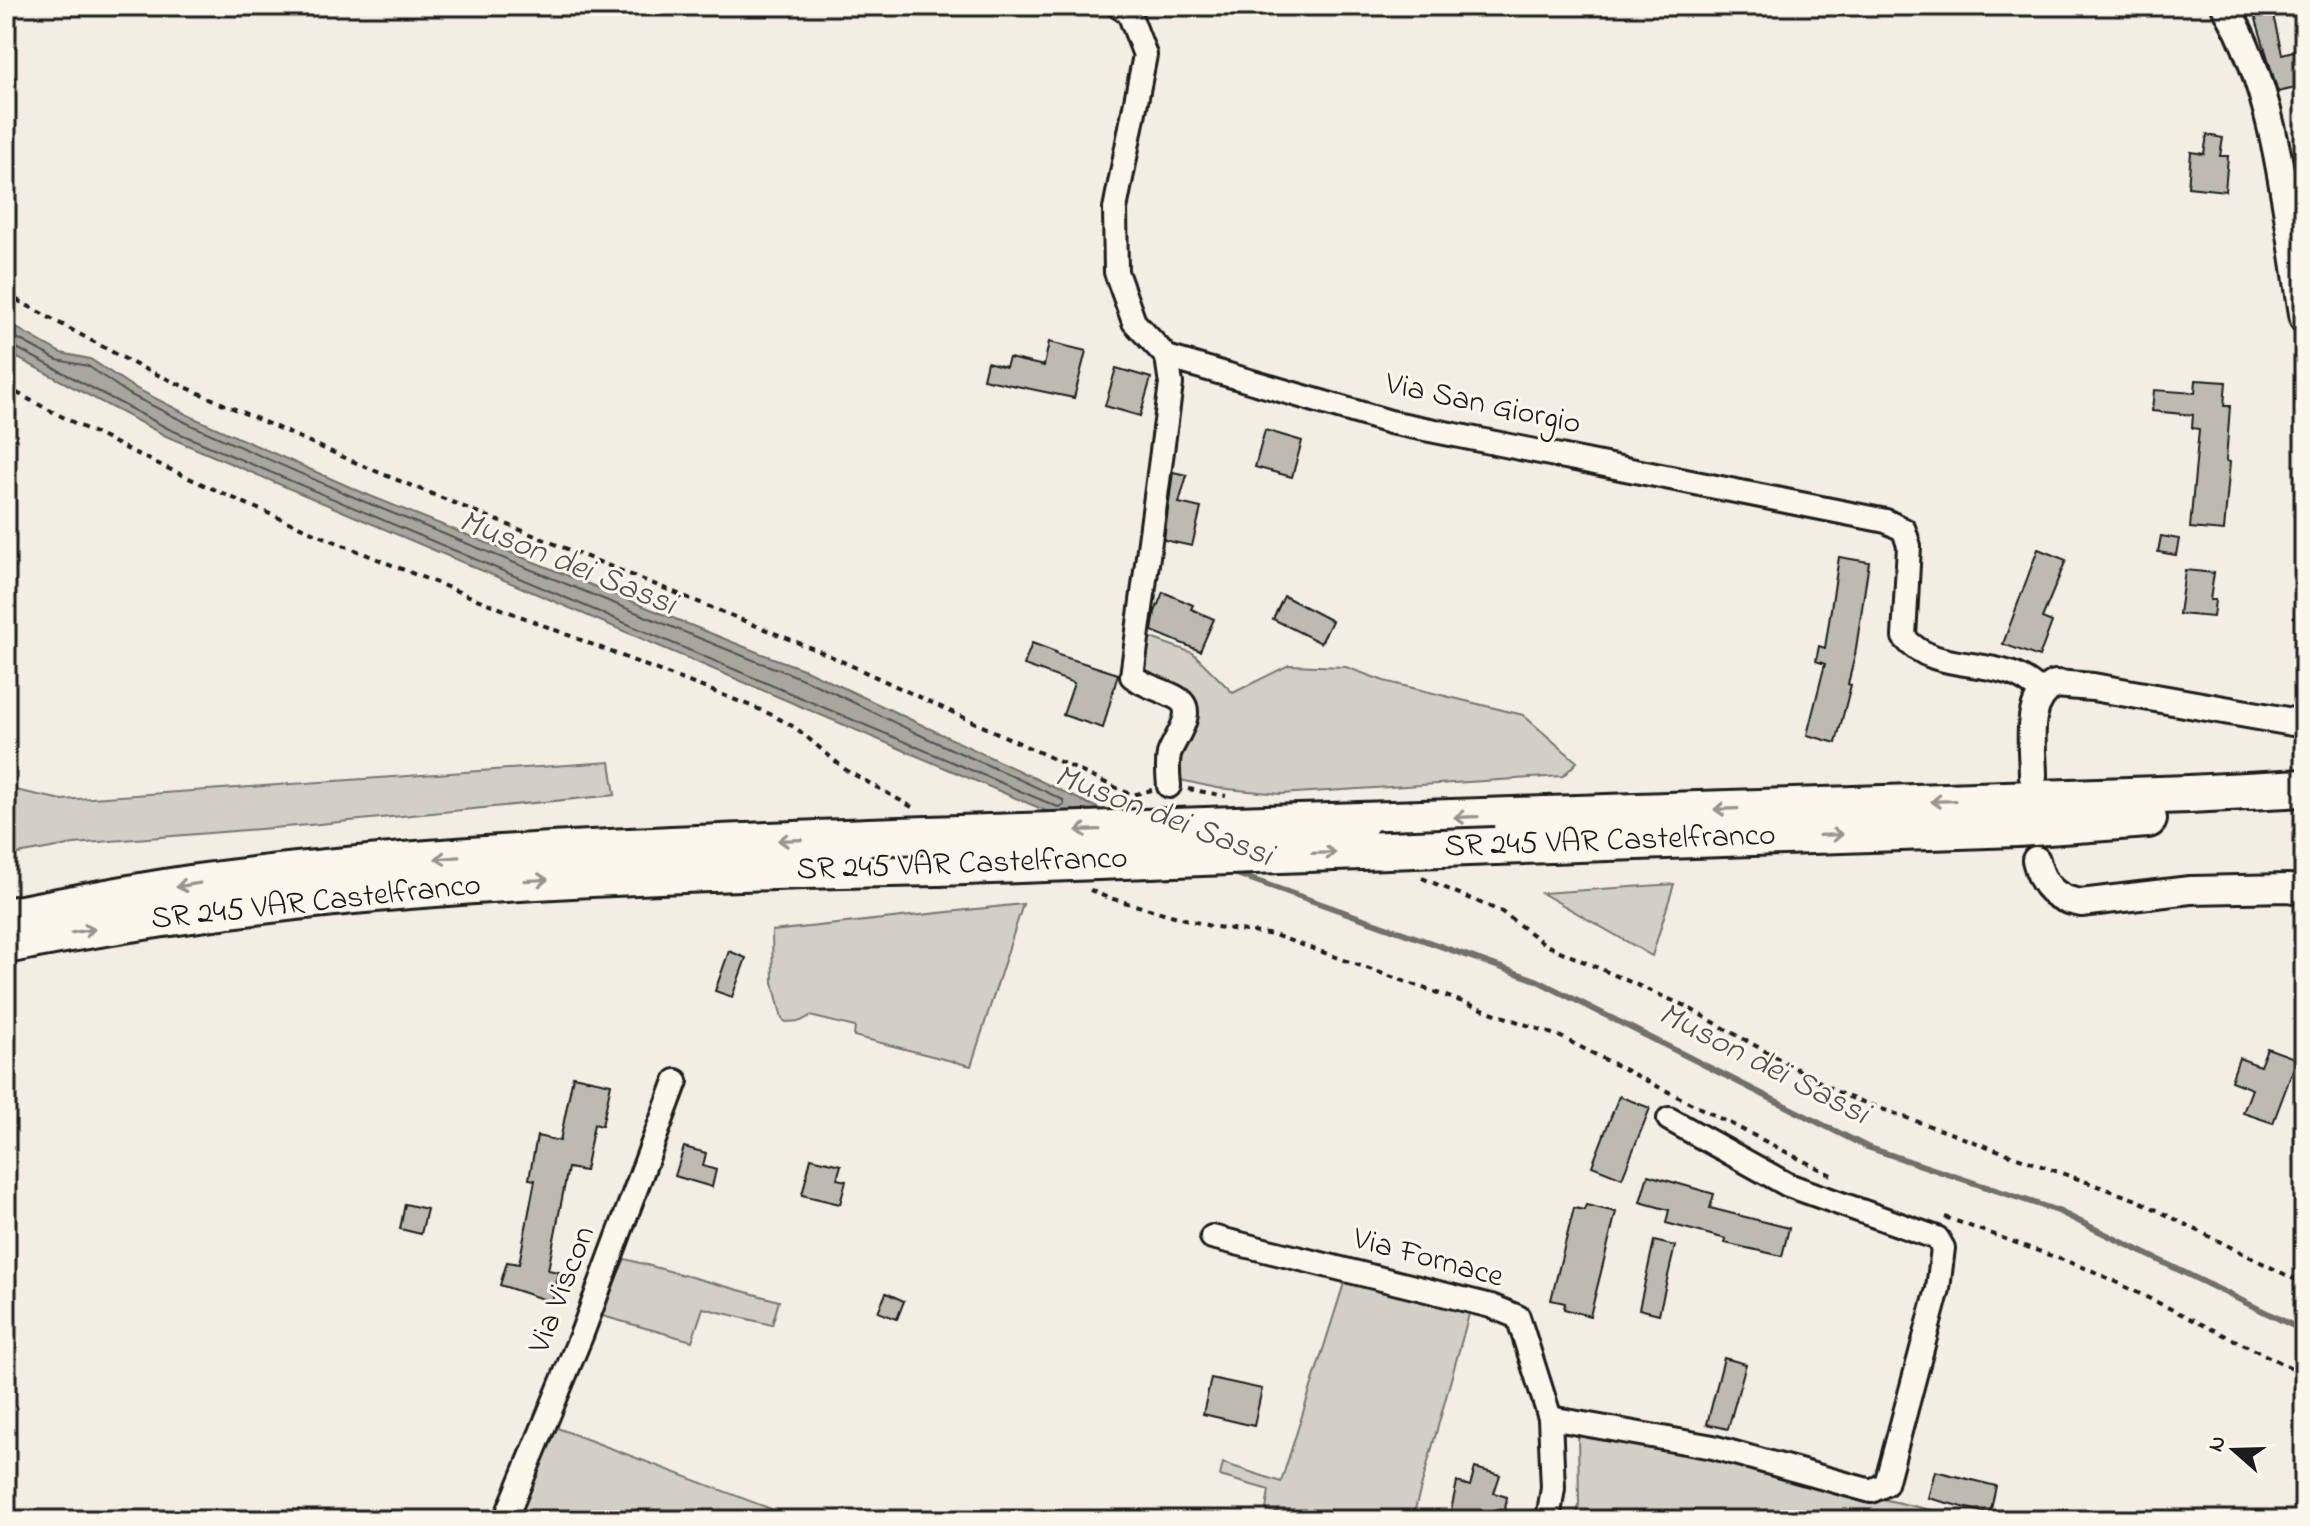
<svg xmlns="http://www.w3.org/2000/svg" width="2310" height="1526" font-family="'Indie Flower',sans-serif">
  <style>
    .green { fill: #d2cfc6; stroke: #777671; stroke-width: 2 }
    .water { fill: #a9a6a0; stroke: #716f6b; stroke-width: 2 }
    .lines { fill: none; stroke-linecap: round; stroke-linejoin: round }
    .shore { stroke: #545351; stroke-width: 2 }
    .stream { stroke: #716f6b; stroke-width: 6 }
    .building { fill: #bdbab1; stroke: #1c1c1c; stroke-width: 2 }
    .minor-casing { stroke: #1c1c1c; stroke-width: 28 }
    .tertiary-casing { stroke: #1c1c1c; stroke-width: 32 }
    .trunk-casing { stroke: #1c1c1c; stroke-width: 42 }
    .path { stroke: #1c1c1c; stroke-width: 4; stroke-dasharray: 6 6; stroke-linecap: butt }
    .minor { stroke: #fbf7ec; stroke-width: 22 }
    .tertiary { stroke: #fbf7ec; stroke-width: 26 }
    .trunk { stroke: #fbf7ec; stroke-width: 36 }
    .trunk-bridge-casing { stroke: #1c1c1c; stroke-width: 42; stroke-linecap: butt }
    .trunk-bridge { stroke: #fbf7ec; stroke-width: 36 }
    .oneway { stroke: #97948e }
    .labels { text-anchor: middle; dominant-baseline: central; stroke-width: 6; stroke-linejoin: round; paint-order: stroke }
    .street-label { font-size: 32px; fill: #1c1c1c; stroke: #fbf7ec }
    .water-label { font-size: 34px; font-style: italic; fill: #545351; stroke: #fbf7ec }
  </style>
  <rect width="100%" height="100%" fill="#f2eee4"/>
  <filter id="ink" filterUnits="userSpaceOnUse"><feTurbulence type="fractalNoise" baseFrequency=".0125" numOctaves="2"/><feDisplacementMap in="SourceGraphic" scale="16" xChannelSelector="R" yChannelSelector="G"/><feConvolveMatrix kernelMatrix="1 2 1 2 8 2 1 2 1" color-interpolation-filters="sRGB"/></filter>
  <g filter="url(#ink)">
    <g class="green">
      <polygon points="1148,637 1193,653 1233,693 1289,665 1346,667 1384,681 1523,715 1577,762 1563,776 1280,794 1217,788 1180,780 1179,757 1196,708 1140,674"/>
      <polygon points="610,762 615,795 309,825 74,844 6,856 6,788 62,800"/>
      <polygon points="1674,884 1652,956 1542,893"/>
      <polygon points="1023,904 971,1066 854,1036 855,1027 810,1016 801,1021 786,1022 782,1019 773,982 772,931"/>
      <polygon points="625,1259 779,1301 772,1325 703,1308 692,1341 599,1315"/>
      <polygon points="1346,1277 1471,1307 1412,1520 1312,1520 1266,1510 1269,1490 1220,1476 1223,1463 1281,1482"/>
      <polygon points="552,1426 800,1520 513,1520"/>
      <polygon points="1578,1429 1974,1520 1576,1520 1579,1505"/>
    </g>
    <polygon class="water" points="6,322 61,353 90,359 133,387 196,419 368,495 762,654 806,670 1108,813 1058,816 166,436 6,352"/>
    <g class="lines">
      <path class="shore" d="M6 332 57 360 88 366 129 394 193 426 365 502 758 662C815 681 863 708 916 733 965 756 1015 776 1063 800L1064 805 1058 807 169 429 13 346 6 345"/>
      <polyline class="stream" points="1231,872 1536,980 1867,1147 2058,1211 2304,1331"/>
    </g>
    <g class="building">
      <polygon points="2252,6 2271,6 2282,54 2297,50 2304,86 2278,92"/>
      <polygon points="2207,135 2223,138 2220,156 2228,156 2225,191 2188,187 2191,152 2204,154"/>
      <polygon points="1049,342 1086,351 1074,398 983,379 987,362 1006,367 1009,358 1044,366"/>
      <polygon points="1116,368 1151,378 1140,416 1105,406"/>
      <polygon points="2196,380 2226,382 2224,406 2230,406 2226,461 2230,462 2224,531 2190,528 2199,429 2192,428 2193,415 2152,411 2154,390 2195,393"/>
      <polygon points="1265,430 1302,441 1292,477 1255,467"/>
      <polygon points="1173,472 1187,475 1179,503 1201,508 1192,546 1164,540"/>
      <polygon points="2161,536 2179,539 2176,555 2158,552"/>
      <polygon points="2038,549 2066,560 2042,618 2052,622 2039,657 2003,644"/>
      <polygon points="1839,557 1869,562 1855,655 1848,684 1851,685 1836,743 1807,735 1825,664 1816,661 1819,646 1825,648"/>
      <polygon points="2185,570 2214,573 2210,600 2215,600 2213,617 2179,614"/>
      <polygon points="1163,592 1193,605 1191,609 1214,619 1200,651 1152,631 1155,612"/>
      <polygon points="1284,596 1332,621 1321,643 1273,619"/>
      <polygon points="1032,643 1056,652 1055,654 1118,674 1103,728 1063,715 1074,683 1024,665"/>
      <polygon points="729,951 746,958 732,997 715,991"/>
      <polygon points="2267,1048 2297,1059 2273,1123 2243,1113 2252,1089 2231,1081 2239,1058 2260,1066"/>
      <polygon points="573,1076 611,1084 602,1126 594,1124 585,1171 568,1168 548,1270 559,1272 552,1302 500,1285 507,1262 519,1264 535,1180 529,1179 537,1136 560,1141"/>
      <polygon points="1619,1096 1650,1108 1622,1178 1592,1166"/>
      <polygon points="684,1147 706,1153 703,1166 716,1170 712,1187 675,1176"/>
      <polygon points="811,1158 841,1165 837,1179 846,1181 840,1204 802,1195"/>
      <polygon points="1648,1175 1714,1194 1710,1208 1789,1228 1782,1256 1725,1243 1726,1239 1666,1223 1669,1210 1640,1202"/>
      <polygon points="405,1204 427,1209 421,1234 400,1229"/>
      <polygon points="1586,1205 1616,1212 1590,1316 1564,1309 1565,1303 1551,1300 1574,1208 1584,1210"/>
      <polygon points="1654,1241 1675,1246 1659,1314 1639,1309"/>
      <polygon points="886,1293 904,1301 897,1319 878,1312"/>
      <polygon points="1724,1358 1746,1364 1728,1429 1707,1424"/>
      <polygon points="1211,1378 1262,1389 1254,1426 1203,1414"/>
      <polygon points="1475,1468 1500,1475 1494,1493 1507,1497 1503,1520 1449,1520 1457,1482 1470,1486"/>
      <polygon points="1935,1471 1996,1486 1990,1514 1928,1498"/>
    </g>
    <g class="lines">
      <g class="minor-casing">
        <g id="minor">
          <path d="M1118 6 1129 13 1145 55 1115 209 1116 272 1134 322 1167 357 1390 422 1886 521 1904 530 1909 546 1904 637C1929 668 1975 661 2010 673 2023 677 2032 684 2042 693"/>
          <path d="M1167 357 1171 384 1132 676C1145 687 1162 689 1177 698 1199 711 1174 738 1169 754 1167 764 1168 776 1169 786"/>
          <polyline points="1212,1237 1491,1306 1518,1317 1550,1418 1553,1488 1548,1520"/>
          <polyline points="1550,1418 1713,1447 1871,1491 1886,1484 1938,1289 1943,1248 1937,1238 1788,1185 1669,1119"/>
          <polyline points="505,1520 581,1336 676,1081"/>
        </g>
      </g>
      <g class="tertiary-casing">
        <g id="tertiary">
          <path d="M2225 6C2277 90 2288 223 2304 320"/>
          <path d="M2033 776C2033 746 2023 701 2055 684L2093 687 2304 724"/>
          <path d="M2036 860C2042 886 2055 899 2081 903L2190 890 2289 888 2304 891"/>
        </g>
      </g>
      <g class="trunk-casing">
        <g id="trunk">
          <polyline points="1361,821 2189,794 2304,788"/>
          <polyline points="1495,846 2017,828 2148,819"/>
          <path d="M6 917C69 905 133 892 197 883 419 853 644 846 868 837"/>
          <path d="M6 945C313 884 626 873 938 867"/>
        </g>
      </g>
      <g class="path">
        <polyline points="6,294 138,366 368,468 826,654 1132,795 1152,790"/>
        <path d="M6 387C204 495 419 576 629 659 676 678 723 694 770 714L796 728 846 770 912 807"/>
        <polyline points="1188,789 1226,796"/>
        <polyline points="1422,878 1502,912 1546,945 1685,1006 1843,1095 2137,1200 2304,1284"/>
        <polyline points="1090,890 1106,897 1210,926 1274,935 1561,1037 1835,1177"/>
        <polyline points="1945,1217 2093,1271 2304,1374"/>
      </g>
      <use href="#minor" class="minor"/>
      <use href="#tertiary" class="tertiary"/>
      <use href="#trunk" class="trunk"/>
      <g class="trunk-bridge-casing">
        <g id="trunk-bridge">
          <polyline points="868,837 1361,821"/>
          <polyline points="938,867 1495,846"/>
        </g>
      </g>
      <use href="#trunk-bridge" class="trunk-bridge"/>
    </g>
    <defs><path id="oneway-shaft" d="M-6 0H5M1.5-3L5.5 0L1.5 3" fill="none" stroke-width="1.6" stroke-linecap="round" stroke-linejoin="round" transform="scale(2)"/></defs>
    <g class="oneway">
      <use href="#oneway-shaft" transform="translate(1943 801) rotate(178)"/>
      <use href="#oneway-shaft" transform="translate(1726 809) rotate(178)"/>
      <use href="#oneway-shaft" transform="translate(1466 817) rotate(178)"/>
      <use href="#oneway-shaft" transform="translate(1088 830) rotate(178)"/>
      <use href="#oneway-shaft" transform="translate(1831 835) rotate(-2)"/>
      <use href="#oneway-shaft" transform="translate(790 840) rotate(178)"/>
      <use href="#oneway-shaft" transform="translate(1324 853) rotate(-2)"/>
      <use href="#oneway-shaft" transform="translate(447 858) rotate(175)"/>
      <use href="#oneway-shaft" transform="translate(536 880) rotate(-3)"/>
      <use href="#oneway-shaft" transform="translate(188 885) rotate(171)"/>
      <use href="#oneway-shaft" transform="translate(83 931) rotate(-9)"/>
    </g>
  </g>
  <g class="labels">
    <g class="street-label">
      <text transform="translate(1483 405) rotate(12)">Via San Giorgio</text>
      <text transform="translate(1610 842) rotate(-2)">SR 245 VAR Castelfranco</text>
      <text transform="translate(962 865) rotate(-2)">SR 245 VAR Castelfranco</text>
      <text transform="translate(316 903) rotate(-6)">SR 245 VAR Castelfranco</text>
      <text transform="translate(1428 1259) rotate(15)">Via Fornace</text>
      <text transform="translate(563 1290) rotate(-69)">Via Viscon</text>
    </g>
    <g class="water-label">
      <text transform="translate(567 564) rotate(22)">Muson dei Sassi</text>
      <text transform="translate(1163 817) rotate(21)">Muson dei Sassi</text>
      <text transform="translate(1763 1065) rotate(27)">Muson dei Sassi</text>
    </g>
  </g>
  <rect width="2310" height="1526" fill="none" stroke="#fbf7ec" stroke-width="32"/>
  <rect x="16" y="16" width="2278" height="1494" fill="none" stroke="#1c1c1c" stroke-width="3" filter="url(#ink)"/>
  <g transform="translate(2234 1450) rotate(290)" stroke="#fbf7ec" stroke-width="6" paint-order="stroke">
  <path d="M0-6L14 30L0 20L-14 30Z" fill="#1c1c1c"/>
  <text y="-12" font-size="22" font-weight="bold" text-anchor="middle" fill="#1c1c1c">N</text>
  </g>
</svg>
